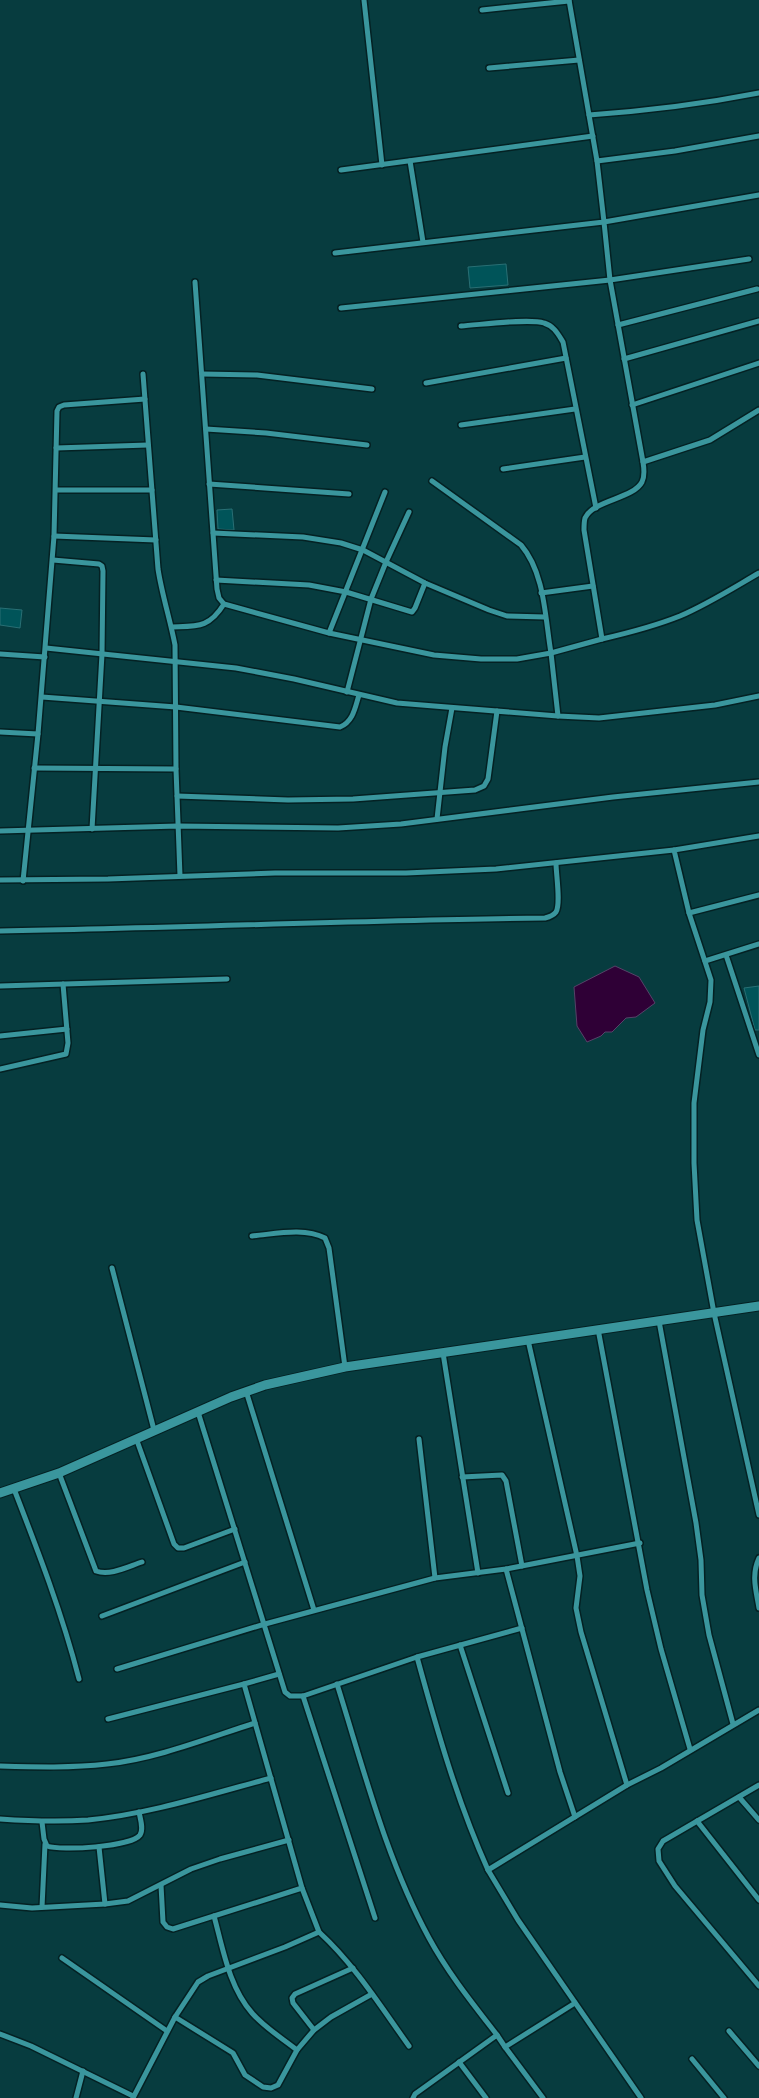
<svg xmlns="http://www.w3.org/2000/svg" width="759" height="2098" font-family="Rubik,sans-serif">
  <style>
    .water { fill: #2f0036; stroke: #564268 }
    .building { fill: #005459; stroke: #296f74 }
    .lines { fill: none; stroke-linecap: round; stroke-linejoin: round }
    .minor-casing { stroke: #042123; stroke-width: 8 }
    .tertiary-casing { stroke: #042123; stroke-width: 11 }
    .minor { stroke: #3a969d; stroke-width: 5 }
    .tertiary { stroke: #3a969d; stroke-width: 9 }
  </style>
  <rect width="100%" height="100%" fill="#073c3f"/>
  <polygon class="water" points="615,966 639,977 655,1003 636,1017 626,1018 612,1032 605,1032 601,1036 587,1042 577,1026 574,987"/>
  <g class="building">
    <polygon points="506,264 508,285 470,288 468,267"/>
    <polygon points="232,509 234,530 218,529 217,510"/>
    <polygon points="0,608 22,610 20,628 0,625"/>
    <polygon points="759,986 759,1030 755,1030 744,988"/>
  </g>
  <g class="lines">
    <g class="minor-casing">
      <g id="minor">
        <polyline points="364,0 382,165"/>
        <polyline points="482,10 569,1"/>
        <polyline points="489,68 579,60"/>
        <path d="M589 115C646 111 703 104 759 93"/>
        <polyline points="410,161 423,242"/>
        <polyline points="597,161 675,151 759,136"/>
        <polyline points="341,170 593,136"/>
        <polyline points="335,253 604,222 597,161 569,0"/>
        <path d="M195 282 217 589 219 598 224 604 329 633 434 655 481 659H517L551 653C545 618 545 573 521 545L432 481"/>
        <polyline points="341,308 610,280 749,259"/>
        <polyline points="618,325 757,289"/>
        <path d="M461 326C479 325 529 318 544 323 554 326 558 334 563 342L596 508"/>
        <polyline points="624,359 759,321"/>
        <path d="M143 374 158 569C162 595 170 619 175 645L176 769 180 876"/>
        <polyline points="202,374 257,375 372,389"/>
        <polyline points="426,383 566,358"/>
        <polyline points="632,405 759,363"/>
        <polyline points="461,425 575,409"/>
        <polyline points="206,429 266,433 367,445"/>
        <polyline points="56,448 148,445"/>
        <polyline points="643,462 710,440 759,410"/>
        <polyline points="503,469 585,457"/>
        <polyline points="209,484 349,494"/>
        <polyline points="56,490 152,490"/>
        <polyline points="213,533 303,537 341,543 363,550 425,583 489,610 507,616 545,617"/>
        <polyline points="54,536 156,540"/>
        <polyline points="53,560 99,564 102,566 103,571 102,654 92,829"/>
        <polyline points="216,580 309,585 346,592 412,612 415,608 425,583"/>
        <polyline points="541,593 593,586"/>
        <path d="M172 627C198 626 209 628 224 604"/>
        <polyline points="329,633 385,492"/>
        <path d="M602 639C628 633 655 626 680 616 708 604 733 588 759 573"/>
        <polyline points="46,648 236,668 294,679 397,703 558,716 599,718 715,705 759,696"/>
        <polyline points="0,654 45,657"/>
        <polyline points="347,692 371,599 386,562 409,512"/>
        <path d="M42 697 176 707 340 727C353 722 355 708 359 695"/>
        <path d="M558 716 551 653 602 639 584 530C584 527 584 522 585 518 593 500 633 499 642 482 645 476 644 468 643 462L610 280 604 222 759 195"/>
        <polyline points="0,732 38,734 54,536 57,411 59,407 64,405 145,399"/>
        <polyline points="34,768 176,769"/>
        <polyline points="177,796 288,800 353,799 475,790 484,786 488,779 497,711"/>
        <polyline points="437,819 445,747 452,708"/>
        <polyline points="0,831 178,826 338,828 401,824 613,797 759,782"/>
        <polyline points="759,836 674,850 689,913 711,980 710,1002 703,1030 694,1103 694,1163 697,1220 714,1313 759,1515"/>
        <polyline points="0,880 108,879 275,873 406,873 496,869 674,850"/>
        <polyline points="23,881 38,734"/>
        <polyline points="689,913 759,895"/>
        <path d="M0 931C182 928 363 920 545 918 549 917 553 916 556 912 561 904 556 874 556 863"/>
        <polyline points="726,955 759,1055"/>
        <polyline points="705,961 759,944"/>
        <polyline points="0,986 227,979"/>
        <polyline points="0,1036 67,1029"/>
        <polyline points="0,1069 66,1054 68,1043 63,984"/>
        <path d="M252 1236C275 1234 304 1227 325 1238L329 1248 345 1367"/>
        <polyline points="112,1268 154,1430"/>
        <polyline points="659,1321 696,1523 701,1560 702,1595 709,1635 733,1724"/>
        <polyline points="598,1329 647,1590 661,1649 690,1749"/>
        <polyline points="528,1340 577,1556 580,1576 576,1608 581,1632 627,1785"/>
        <polyline points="443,1353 478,1573"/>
        <polyline points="246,1391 314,1610"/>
        <path d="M198 1412 285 1692 290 1696H303L417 1657C437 1730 457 1801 488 1870L627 1785 661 1768 759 1710"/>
        <polyline points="136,1438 174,1544 178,1548 184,1548 235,1529"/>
        <polyline points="419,1439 435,1578"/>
        <path d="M59 1473 96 1571C110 1576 127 1567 142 1562"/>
        <polyline points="462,1477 502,1475 506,1481 522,1566"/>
        <path d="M14 1489C38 1551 62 1613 79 1679"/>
        <path d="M759 1558C751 1575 756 1590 759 1608"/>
        <polyline points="506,1569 560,1772 575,1817"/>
        <polyline points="102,1616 245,1562"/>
        <polyline points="460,1645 508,1793"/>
        <polyline points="417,1657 522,1628"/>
        <polyline points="117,1669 265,1624 435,1578 506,1569 640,1543"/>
        <path d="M337 1684C364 1770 386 1859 429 1938 448 1973 473 2004 497 2035"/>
        <polyline points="303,1696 375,1918"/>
        <polyline points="108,1719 244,1684"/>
        <path d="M0 1766C36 1767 72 1768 107 1764 156 1759 208 1738 255 1723"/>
        <polyline points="759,1785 663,1841 658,1849 659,1861 675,1886 759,1986"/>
        <polyline points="739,1797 759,1820"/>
        <path d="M0 1819C29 1821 58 1822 88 1820 150 1814 211 1794 271 1778"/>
        <polyline points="697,1821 759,1900"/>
        <path d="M42 1822 44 1839 47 1846C61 1851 131 1847 140 1835 144 1829 140 1818 139 1812"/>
        <polyline points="99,1847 105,1904"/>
        <polyline points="488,1870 518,1920 641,2098"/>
        <polyline points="161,1885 163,1922 167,1927 173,1929 302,1888"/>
        <polyline points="0,1905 32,1908 105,1904 128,1901 191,1869 220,1859 289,1840"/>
        <polyline points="42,1907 45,1844"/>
        <path d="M214 1916C223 1949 229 1987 252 2013 265 2028 282 2038 297 2050"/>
        <path d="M319 1932C355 1965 381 2007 409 2046"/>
        <polyline points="62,1958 167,2031"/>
        <polyline points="175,2017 233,2053 245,2075 263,2087 271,2088 278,2085 297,2050 314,2030 331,2017 372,1994"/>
        <polyline points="314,2030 293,2003 292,1998 295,1994 353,1968"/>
        <polyline points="729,2031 759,2066"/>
        <polyline points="0,2034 31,2046 133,2096"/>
        <polyline points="505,2047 543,2098"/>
        <polyline points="692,2059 724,2098"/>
        <polyline points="459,2062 486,2098"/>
        <polyline points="76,2098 83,2071"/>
        <polyline points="133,2098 175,2017 198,1982 208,1976 285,1947 319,1932 302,1888 244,1684 279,1674"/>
        <polyline points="413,2098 415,2094 497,2035 505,2047 575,2003"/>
      </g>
    </g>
    <g class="tertiary-casing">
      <polyline id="tertiary" points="0,1493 59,1473 231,1397 265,1385 345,1367 759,1306"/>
    </g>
    <use href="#minor" class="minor"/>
    <use href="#tertiary" class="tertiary"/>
  </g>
</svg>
